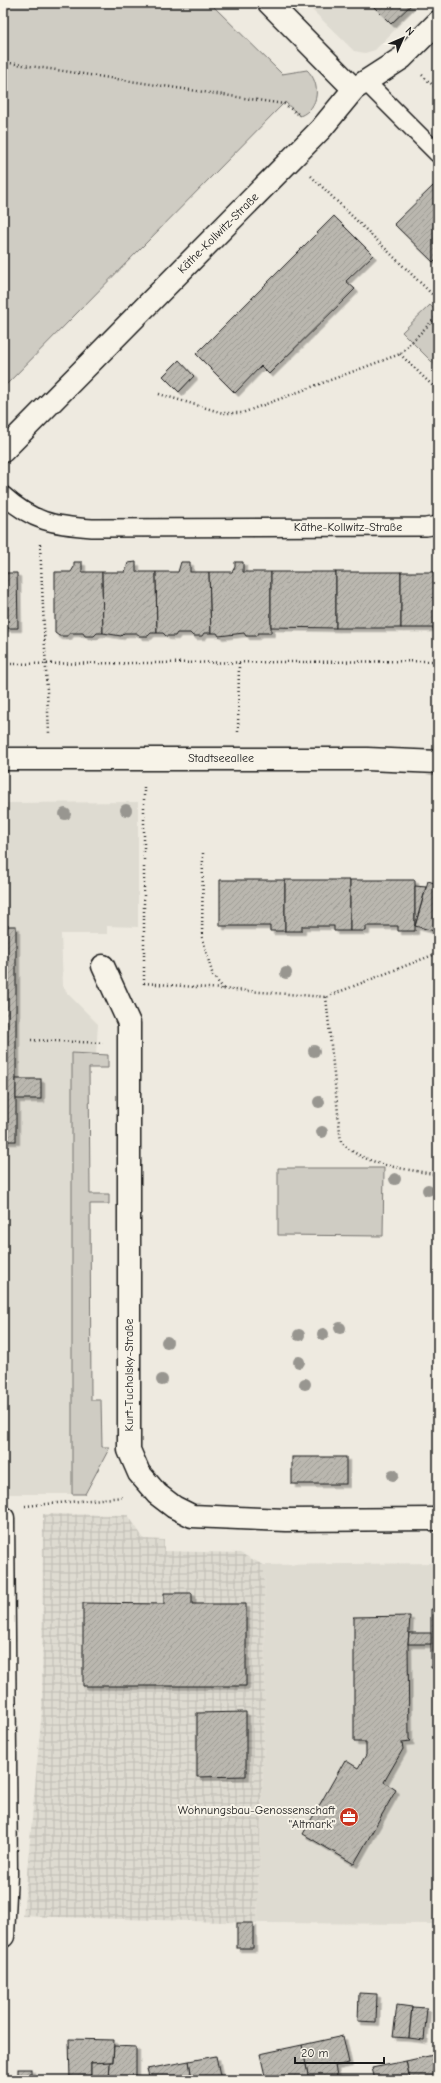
<svg xmlns="http://www.w3.org/2000/svg" width="441" height="2083" font-family="'Comic Neue',sans-serif">
  <style>
    .built { fill: #dedbd1 }
    .industrial { fill: url(#industrial-grid) }
    .green { fill: #cfccc3; stroke: #767470 }
    .building { fill: url(#building-hatch); stroke: #1c1c1c; filter: url(#shadow) }
    .lines { fill: none; stroke-linecap: round; stroke-linejoin: round }
    .lane-casing { stroke: #1c1c1c; stroke-width: 20 }
    .street-casing { stroke: #1c1c1c; stroke-width: 25 }
    .path { stroke: #1c1c1c; stroke-width: 2.5; stroke-dasharray: 1 3; stroke-linecap: butt }
    .lane { stroke: #f7f3e8; stroke-width: 17 }
    .street { stroke: #f7f3e8; stroke-width: 22 }
    .tree { fill: #989690 }
    .labels { text-anchor: middle; dominant-baseline: central; stroke-width: 4; stroke-linejoin: round; paint-order: stroke }
    .street-label { font-size: 12px; fill: #1c1c1c; stroke: #f7f3e8 }
    .poi-label { font-size: 12px; fill: #1c1c1c; stroke: #f7f3e8; text-anchor: end }
  </style>
  <defs>
    <pattern id="industrial-grid" width="8" height="8" patternUnits="userSpaceOnUse"><rect width="8" height="8" fill="#dedbd1"/><path d="M0 4h8M4 0v8" fill="none" stroke="#bebbb3"/></pattern>
    <pattern id="building-hatch" width="6" height="6" patternUnits="userSpaceOnUse"><rect width="6" height="6" fill="#bab7af"/><path d="M-1 1l2-2M0 6l6-6M5 7l2-2" fill="none" stroke="#9f9d96"/></pattern>
    <filter id="shadow"><feDropShadow dx="3.5" dy="3.5" stdDeviation="0" flood-color="#0004"/></filter>
  </defs>
  <rect width="100%" height="100%" fill="#eeeae0"/>
  <filter id="ink" filterUnits="userSpaceOnUse"><feTurbulence type="fractalNoise" baseFrequency=".025" numOctaves="2"/><feDisplacementMap in="SourceGraphic" scale="8" xChannelSelector="R" yChannelSelector="G"/><feConvolveMatrix kernelMatrix="1 2 1 2 8 2 1 2 1" color-interpolation-filters="sRGB"/></filter>
  <g filter="url(#ink)">
    <g class="built">
      <polygon points="305,3 421,3 375,50 365,53 354,51"/>
      <polygon points="138,802 138,927 107,926 107,934 61,934 63,986 67,993 98,1024 96,1055 72,1054 72,1494 3,1494 3,803"/>
      <polygon points="436,1563 438,1566 438,1924 257,1923 265,1710 264,1565"/>
    </g>
    <polygon class="industrial" points="43,1514 128,1515 144,1539 164,1540 164,1551 240,1553 264,1565 265,1710 257,1923 23,1916 42,1710"/>
    <g class="green">
      <path d="M3 3H210L282 74 307 70C321 83 320 108 300 116L285 102 3 388Z"/>
      <polygon points="430,305 438,313 438,368 402,332"/>
      <polygon points="72,1053 108,1055 108,1068 89,1068 90,1194 109,1194 109,1204 90,1204 91,1400 101,1400 102,1447 110,1447 85,1494 72,1494"/>
      <polygon points="278,1168 384,1168 383,1236 278,1235"/>
    </g>
    <g class="building">
      <polygon points="370,3 413,3 391,24"/>
      <polygon points="433,186 438,191 438,257 433,262 394,224"/>
      <polygon points="334,216 373,255 346,281 355,289 269,374 261,366 235,393 196,354"/>
      <polygon points="179,360 194,376 179,392 163,376"/>
      <polygon points="74,562 82,562 82,572 102,572 103,633 97,633 94,636 85,636 83,633 70,633 68,636 59,636 55,633 55,572 71,572 74,567"/>
      <polygon points="136,562 136,572 156,572 157,633 151,633 148,636 139,636 137,633 124,633 121,636 103,633 102,572 125,572 128,563"/>
      <polygon points="181,562 190,562 190,572 209,572 211,633 204,633 202,636 193,636 190,633 177,633 175,636 166,636 163,633 157,633 156,572 178,572"/>
      <polygon points="235,562 243,562 243,572 271,572 271,633 258,633 256,636 246,636 244,633 219,636 217,633 211,633 209,572 232,572 235,567"/>
      <polygon points="271,572 336,572 336,628 271,627"/>
      <rect x="336" y="572" width="65" height="56"/>
      <rect x="401" y="572" width="37" height="56"/>
      <polygon points="3,573 17,573 18,628 3,628"/>
      <polygon points="220,880 285,880 285,931 270,931 270,926 220,926"/>
      <polygon points="285,880 350,880 350,931 334,931 334,926 302,926 302,931 285,931"/>
      <polygon points="350,880 415,880 415,931 398,931 398,926 366,926 366,931 350,931"/>
      <polygon points="428,881 438,884 438,932 415,926"/>
      <polygon points="415,886 426,887 415,926"/>
      <rect x="3" y="926" width="13" height="215"/>
      <rect x="16" y="1079" width="25" height="20"/>
      <rect x="292" y="1457" width="54" height="27"/>
      <polygon points="164,1593 192,1593 192,1604 246,1604 246,1686 83,1686 83,1603 164,1604"/>
      <polygon points="431,1609 438,1610 438,1667 433,1668 431,1668"/>
      <polygon points="410,1616 408,1644 409,1739 411,1741 402,1742 403,1749 384,1782 396,1790 354,1864 303,1834 345,1760 358,1768 366,1755 366,1742 354,1742 354,1618 353,1617"/>
      <polygon points="409,1633 431,1633 431,1644 408,1644"/>
      <polygon points="246,1712 246,1776 197,1777 197,1713"/>
      <rect x="237" y="1923" width="16" height="25"/>
      <polygon points="359,1993 377,1994 376,2022 358,2021"/>
      <polygon points="397,2005 412,2007 409,2038 393,2037"/>
      <polygon points="412,2007 427,2008 424,2040 409,2038"/>
      <polygon points="343,2036 349,2063 335,2066 338,2080 309,2080 302,2045"/>
      <polygon points="69,2039 114,2040 113,2062 91,2063 91,2080 70,2080"/>
      <polygon points="302,2045 309,2080 281,2080 281,2077 266,2080 260,2054"/>
      <polygon points="114,2046 136,2047 136,2080 109,2080 110,2062 113,2062"/>
      <polygon points="438,2054 438,2080 410,2080 406,2061"/>
      <polygon points="216,2056 221,2080 192,2080 189,2061"/>
      <polygon points="189,2061 192,2080 150,2080 147,2069"/>
      <polygon points="406,2061 410,2080 375,2080 372,2068"/>
      <polygon points="110,2062 109,2080 91,2080 91,2063"/>
      <rect x="18" y="2069" width="13" height="11"/>
    </g>
    <g class="lines">
      <g class="lane-casing">
        <g id="lane">
          <polyline points="365,81 438,154"/>
          <path d="M3 495C33 522 53 525 92 528L426 527 438 525"/>
        </g>
      </g>
      <g class="street-casing">
        <g id="street">
          <polyline points="269,3 354,89"/>
          <polyline points="3,451 321,129 354,89 402,58 438,22"/>
          <polyline points="3,759 367,759 438,762"/>
          <polyline points="103,966 129,1023 129,1450 139,1473 157,1494 174,1507 192,1516 286,1520 438,1519"/>
          <polyline points="3,1518 6,1874 3,1936"/>
        </g>
      </g>
      <g class="path">
        <polyline points="3,62 284,104 298,114"/>
        <polyline points="422,75 438,90"/>
        <polyline points="311,176 438,300"/>
        <polyline points="400,354 438,391"/>
        <polyline points="159,394 223,413 242,413 400,354 438,315"/>
        <polyline points="40,544 49,733"/>
        <polyline points="3,664 438,661"/>
        <polyline points="238,732 239,662"/>
        <polyline points="203,853 202,937 213,976 224,989"/>
        <polyline points="144,983 326,997 438,953"/>
        <polyline points="144,984 144,785"/>
        <path d="M326 997 341 1142C366 1167 405 1168 438 1175"/>
        <polyline points="31,1040 103,1043"/>
        <polyline points="25,1506 124,1497"/>
      </g>
      <use href="#lane" class="lane"/>
      <use href="#street" class="street"/>
    </g>
    <g class="tree">
      <circle cx="126" cy="810" r="6"/>
      <circle cx="65" cy="814" r="6"/>
      <circle cx="286" cy="973" r="6"/>
      <circle cx="314" cy="1051" r="6"/>
      <circle cx="319" cy="1102" r="6"/>
      <circle cx="322" cy="1132" r="6"/>
      <circle cx="395" cy="1179" r="6"/>
      <circle cx="428" cy="1190" r="6"/>
      <circle cx="340" cy="1328" r="6"/>
      <circle cx="323" cy="1334" r="6"/>
      <circle cx="299" cy="1335" r="6"/>
      <circle cx="167" cy="1342" r="6"/>
      <circle cx="299" cy="1362" r="6"/>
      <circle cx="162" cy="1380" r="6"/>
      <circle cx="305" cy="1384" r="6"/>
      <circle cx="393" cy="1475" r="6"/>
    </g>
  </g>
  <defs>
    <g id="office-disc" transform="scale(1)"><circle r="9.5" fill="#c8321e" stroke="#f7f3e8"/><path d="M-6-3h4V-5.5h4V-3h4V5H-6ZM-1-4.5V-3h2v-1.5ZM-6 0V1H6V0Z" fill="#fff"/></g>
  </defs>
  <g fill-rule="evenodd">
    <use href="#office-disc" x="349" y="1817"/>
  </g>
  <g class="labels">
    <g class="street-label">
      <text transform="translate(218 233) rotate(-45)">Käthe-Kollwitz-Straße</text>
      <text x="348" y="527">Käthe-Kollwitz-Straße</text>
      <text x="221" y="758">Stadtseeallee</text>
      <text transform="translate(129 1375) rotate(-90)">Kurt-Tucholsky-Straße</text>
    </g>
    <g class="poi-label">
      <text x="335" y="1810">Wohnungsbau-Genossenschaft<tspan x="335" dy="14">"Altmark"</tspan></text>
    </g>
  </g>
  <rect width="441" height="2083" fill="none" stroke="#f7f3e8" stroke-width="16"/>
  <rect x="8" y="8" width="425" height="2067" fill="none" stroke="#1c1c1c" stroke-width="1.5" filter="url(#ink)"/>
  <g transform="translate(403 38) rotate(45)" stroke="#f7f3e8" stroke-width="3" paint-order="stroke">
  <path d="M0-3L7 15L0 10L-7 15Z" fill="#1c1c1c"/>
  <text y="-6" font-size="11" font-weight="bold" text-anchor="middle" fill="#1c1c1c">N</text>
  </g>
  <path d="M295 2057v6h89v-6" fill="none" stroke="#1c1c1c" stroke-width="2"/>
  <text x="301" y="2057" font-size="12" fill="#1c1c1c" stroke="#f7f3e8" stroke-width="3" paint-order="stroke">20 m</text>
</svg>
